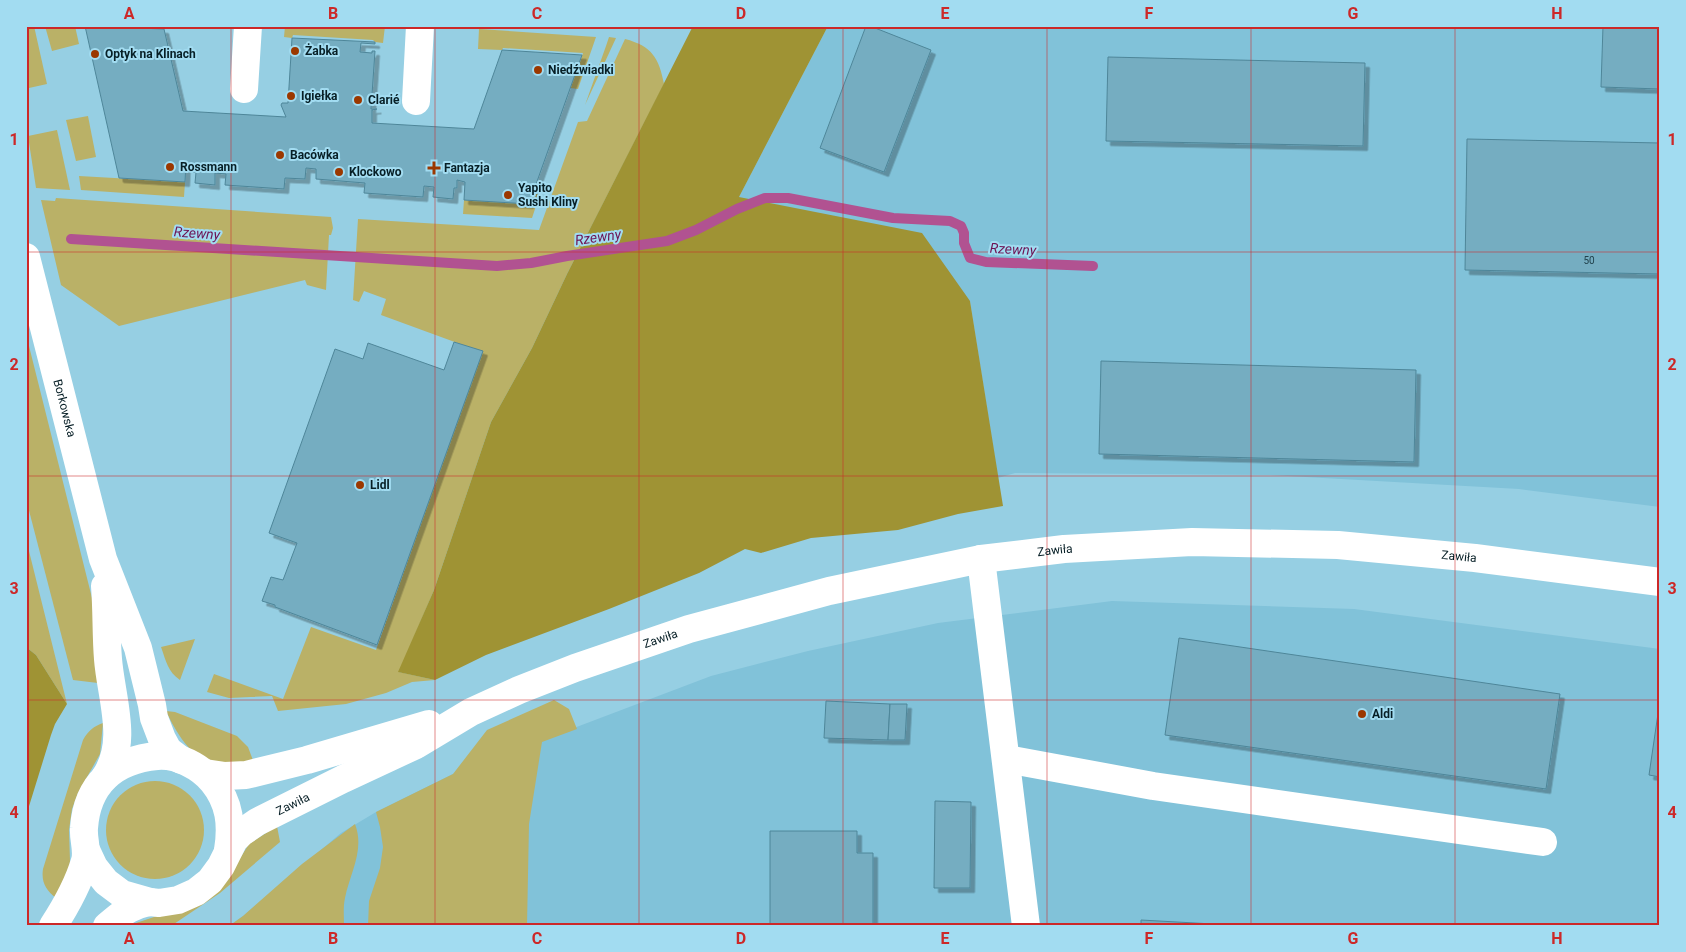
<svg xmlns="http://www.w3.org/2000/svg" width="1686" height="952" font-family="Roboto,sans-serif">
  <style>
    .built { fill: #81c2d9 }
    .green { fill: #bab167 }
    .forest { fill: #9f9334 }
    .lines { fill: none; stroke-linecap: round; stroke-linejoin: round }
    .stream { stroke: #b15291; stroke-width: 10 }
    .building { fill: #75adc1; stroke: #4e8699; filter: url(#shadow) }
    .minor { stroke: #fff; stroke-width: 28 }
    .grid { fill: none; stroke: #cc2828; stroke-width: 1; stroke-opacity: 0.55 }
    .poi-dot { fill: #9b3800; stroke: #a2dcf1; stroke-width: 2 }
    .labels { text-anchor: middle; dominant-baseline: central; stroke-width: 4; stroke-linejoin: round; paint-order: stroke }
    .number-label { font-size: 10px; fill: #22424d }
    .poi-label { font-size: 12px; font-weight: bold; fill: #071f26; stroke: #a2dcf1; text-anchor: start }
    .street-label { font-size: 12px; fill: #071f26; stroke: #a2dcf1 }
    .water-label { font-size: 14px; font-style: italic; fill: #6d1354; stroke: #a2dcf1 }
    .neatline { fill: none; stroke: #cc2828; stroke-width: 2 }
    .grid-label { font-size: 16px; text-anchor: middle; font-weight: bold; fill: #cc2828 }
  </style>
  <defs>
    <filter id="shadow"><feDropShadow dx="4.5" dy="4.5" stdDeviation="0" flood-color="#0004"/></filter>
  </defs>
  <rect width="100%" height="100%" fill="#96cfe3"/>
  <g class="built">
    <polygon points="828,26 1660,26 1660,507 1519,489 1270,475 1015,473 998,478 970,301 739,197"/>
    <polygon points="1112,601 1354,609 1660,649 1660,926 229,926 243,916 341,833 376,812 453,774 711,676 808,651 938,623"/>
  </g>
  <g class="green">
    <polygon points="26,26 34,26 47,84 29,88 26,86"/>
    <polygon points="45,26 75,26 79,44 52,51"/>
    <polygon points="285,26 385,26 383,43 375,42 373,40 293,35 292,38 284,37"/>
    <polygon points="479,29 596,37 578,89 570,88 583,53 503,48 502,50 478,49"/>
    <polygon points="609,37 616,38 585,105 606,46"/>
    <path d="M625 39C652 46 659 58 664 84L567 274 532 348 491 422 434 590 399 672 435 680 412 682 386 693 346 704 278 711 272 696 229 698 207 692 214 674 283 699 311 627 376 650 482 352 381 315 386 299 364 291 359 302 353 300 358 219 539 230 578 122 587 121Z"/>
    <polygon points="88,116 96,157 76,161 66,120"/>
    <polygon points="57,130 70,190 36,188 28,136"/>
    <polygon points="79,176 185,182 184,197 81,190"/>
    <polygon points="533,194 540,194 532,218 463,214 464,200 529,204"/>
    <polygon points="56,198 331,217 333,228 331,235 329,235 326,290 307,285 305,280 119,326 61,285 41,200 55,201"/>
    <polygon points="26,334 93,602 98,683 73,680 26,499"/>
    <polygon points="26,539 67,704 36,655 26,647"/>
    <path d="M195 639 180 680C168 672 166 661 161 647Z"/>
    <polygon points="554,700 569,709 577,729 542,742 529,824 527,926 368,926 369,901 380,868 383,847 380,827 376,812 453,774 487,730"/>
    <path d="M166 711 175 712 237 736 248 747 254 763C242 763 228 764 215 762 190 758 176 732 166 711Z"/>
    <path d="M103 723 100 754 78 793 72 809 69 830 70 861 69 870 56 898C46 890 41 882 43 869L83 740C88 731 94 726 103 723Z"/>
    <circle cx="155" cy="830" r="49"/>
    <path d="M355 824C365 850 350 873 345 898 343 907 344 917 344 926H229L243 916 302 864Z"/>
    <polygon points="277,826 280,842 220,893 171,926 127,926 157,916 237,863 249,844"/>
  </g>
  <g class="forest">
    <polygon points="693,26 828,26 739,197 922,233 970,301 1003,506 958,514 898,530 811,538 761,553 745,549 699,573 609,609 486,655 435,680 398,672 434,590 491,422 532,348 567,274"/>
    <polygon points="26,647 36,655 67,704 55,724 51,735 26,816"/>
  </g>
  <g class="lines">
    <polyline class="stream" points="71,239 497,266 531,263 567,256 667,241 696,230 737,209 765,198 788,198 893,218 950,221 961,226 964,233 964,243 970,258 986,262 1093,266"/>
  </g>
  <g class="building">
    <polygon points="85,26 164,29 183,111 286,117 281,105 282,103 288,103 292,38 375,42 375,44 361,43 360,52 372,53 372,51 375,51 371,109 377,109 372,110 372,123 474,129 502,50 582,55 529,204 464,200 465,182 457,180 457,188 454,188 453,199 433,197 434,187 424,186 423,197 364,193 365,183 316,179 316,169 306,168 305,179 285,178 284,189 225,185 226,174 215,173 215,185 195,183 196,172 193,172 194,164 186,163 185,182 119,178"/>
    <polygon points="866,26 870,26 931,50 884,172 820,148"/>
    <polygon points="1603,26 1660,26 1660,89 1601,87"/>
    <polygon points="1108,57 1365,63 1363,146 1106,141"/>
    <polygon points="1467,139 1660,143 1660,274 1465,270"/>
    <polygon points="454,342 483,351 377,645 275,607 275,605 262,601 271,577 283,580 297,543 269,533 335,349 363,359 368,343 444,370"/>
    <polygon points="1101,361 1416,370 1414,462 1099,454"/>
    <polygon points="1179,638 1560,694 1546,789 1165,735"/>
    <polygon points="1660,700 1660,777 1649,775"/>
    <polygon points="826,701 890,704 888,740 824,738"/>
    <polygon points="890,704 907,704 905,740 888,740"/>
    <polygon points="935,801 971,802 970,888 934,888"/>
    <polygon points="770,831 857,831 857,853 873,853 873,926 770,926"/>
    <polygon points="1141,920 1249,926 1141,926"/>
  </g>
  <g class="lines">
    <g class="minor">
      <polyline points="244,89 248,26"/>
      <polyline points="416,101 420,26"/>
      <path id="s1" d="M26 257 103 559 138 648 152 705 154 718 162 739 168 750 181 760"/>
      <polyline points="981,559 1026,926"/>
      <path d="M105 586C107 610 106 635 108 659 111 698 129 742 105 777"/>
      <polyline points="1007,759 1153,786 1543,842"/>
      <polyline points="205,773 225,776 246,775 307,760 429,724"/>
      <path id="s2" d="M86 850 94 867 106 882 122 894 150 902 159 903 178 900 196 892 210 881 221 866 234 840 241 833 257 822 343 779 416 745 471 712 519 690 575 668 689 629 829 591 981 559 1064 549 1192 542 1338 545 1475 558 1660 582"/>
      <path d="M53 926C66 906 78 885 85 861 88 850 83 839 84 828 87 784 114 760 157 756 177 754 201 767 213 782 230 803 232 825 228 850"/>
      <path d="M107 926C123 913 129 906 150 902"/>
    </g>
  </g>
  <path class="grid" d="M231 26V926M435 26V926M639 26V926M843 26V926M1047 26V926M1251 26V926M1455 26V926M26 252H1660M26 476H1660M26 700H1660"/>
  <g class="poi-dot">
    <circle cx="295" cy="51" r="5"/>
    <circle cx="95" cy="54" r="5"/>
    <circle cx="538" cy="70" r="5"/>
    <circle cx="291" cy="96" r="5"/>
    <circle cx="358" cy="100" r="5"/>
    <circle cx="280" cy="155" r="5"/>
    <circle cx="170" cy="167" r="5"/>
    <path d="M431.5 160.5h5v5h5v5h-5v5h-5v-5h-5v-5h5z"/>
    <circle cx="339" cy="172" r="5"/>
    <circle cx="508" cy="195" r="5"/>
    <circle cx="360" cy="485" r="5"/>
    <circle cx="1362" cy="714" r="5"/>
  </g>
  <g class="labels">
    <g class="number-label">
      <text x="1589" y="260">50</text>
    </g>
    <g class="poi-label">
      <text x="305" y="51">Żabka</text>
      <text x="105" y="54">Optyk na Klinach</text>
      <text x="548" y="70">Niedźwiadki</text>
      <text x="301" y="96">Igiełka</text>
      <text x="368" y="100">Clarié</text>
      <text x="290" y="155">Bacówka</text>
      <text x="180" y="167">Rossmann</text>
      <text x="444" y="168">Fantazja</text>
      <text x="349" y="172">Klockowo</text>
      <text x="518" y="188">Yapito<tspan x="518" dy="14">Sushi Kliny</tspan></text>
      <text x="370" y="485">Lidl</text>
      <text x="1372" y="714">Aldi</text>
    </g>
    <g class="street-label">
      <text stroke="none"><textPath href="#s1" startOffset="156">Borkowska</textPath></text>
      <text stroke="none"><textPath href="#s2" startOffset="1079">Zawiła</textPath></text>
      <text stroke="none"><textPath href="#s2" startOffset="1484">Zawiła</textPath></text>
      <text stroke="none"><textPath href="#s2" startOffset="674">Zawiła</textPath></text>
      <text stroke="none"><textPath href="#s2" startOffset="270">Zawiła</textPath></text>
    </g>
    <g class="water-label">
      <text transform="translate(197 233) rotate(4)">Rzewny</text>
      <text transform="translate(598 237) rotate(-8)">Rzewny</text>
      <text transform="translate(1013 249) rotate(3)">Rzewny</text>
    </g>
  </g>
  <rect width="1686" height="952" fill="none" stroke="#a2dcf1" stroke-width="55"/>
  <rect x="28" y="28" width="1630" height="896" class="neatline"/>
  <g class="grid-label">
    <text x="129" y="19">A</text>
    <text x="333" y="19">B</text>
    <text x="537" y="19">C</text>
    <text x="741" y="19">D</text>
    <text x="945" y="19">E</text>
    <text x="1149" y="19">F</text>
    <text x="1353" y="19">G</text>
    <text x="1557" y="19">H</text>
    <text x="14" y="145">1</text>
    <text x="1672" y="145">1</text>
    <text x="14" y="370">2</text>
    <text x="1672" y="370">2</text>
    <text x="14" y="594">3</text>
    <text x="1672" y="594">3</text>
    <text x="14" y="818">4</text>
    <text x="1672" y="818">4</text>
    <text x="129" y="944">A</text>
    <text x="333" y="944">B</text>
    <text x="537" y="944">C</text>
    <text x="741" y="944">D</text>
    <text x="945" y="944">E</text>
    <text x="1149" y="944">F</text>
    <text x="1353" y="944">G</text>
    <text x="1557" y="944">H</text>
  </g>
</svg>
